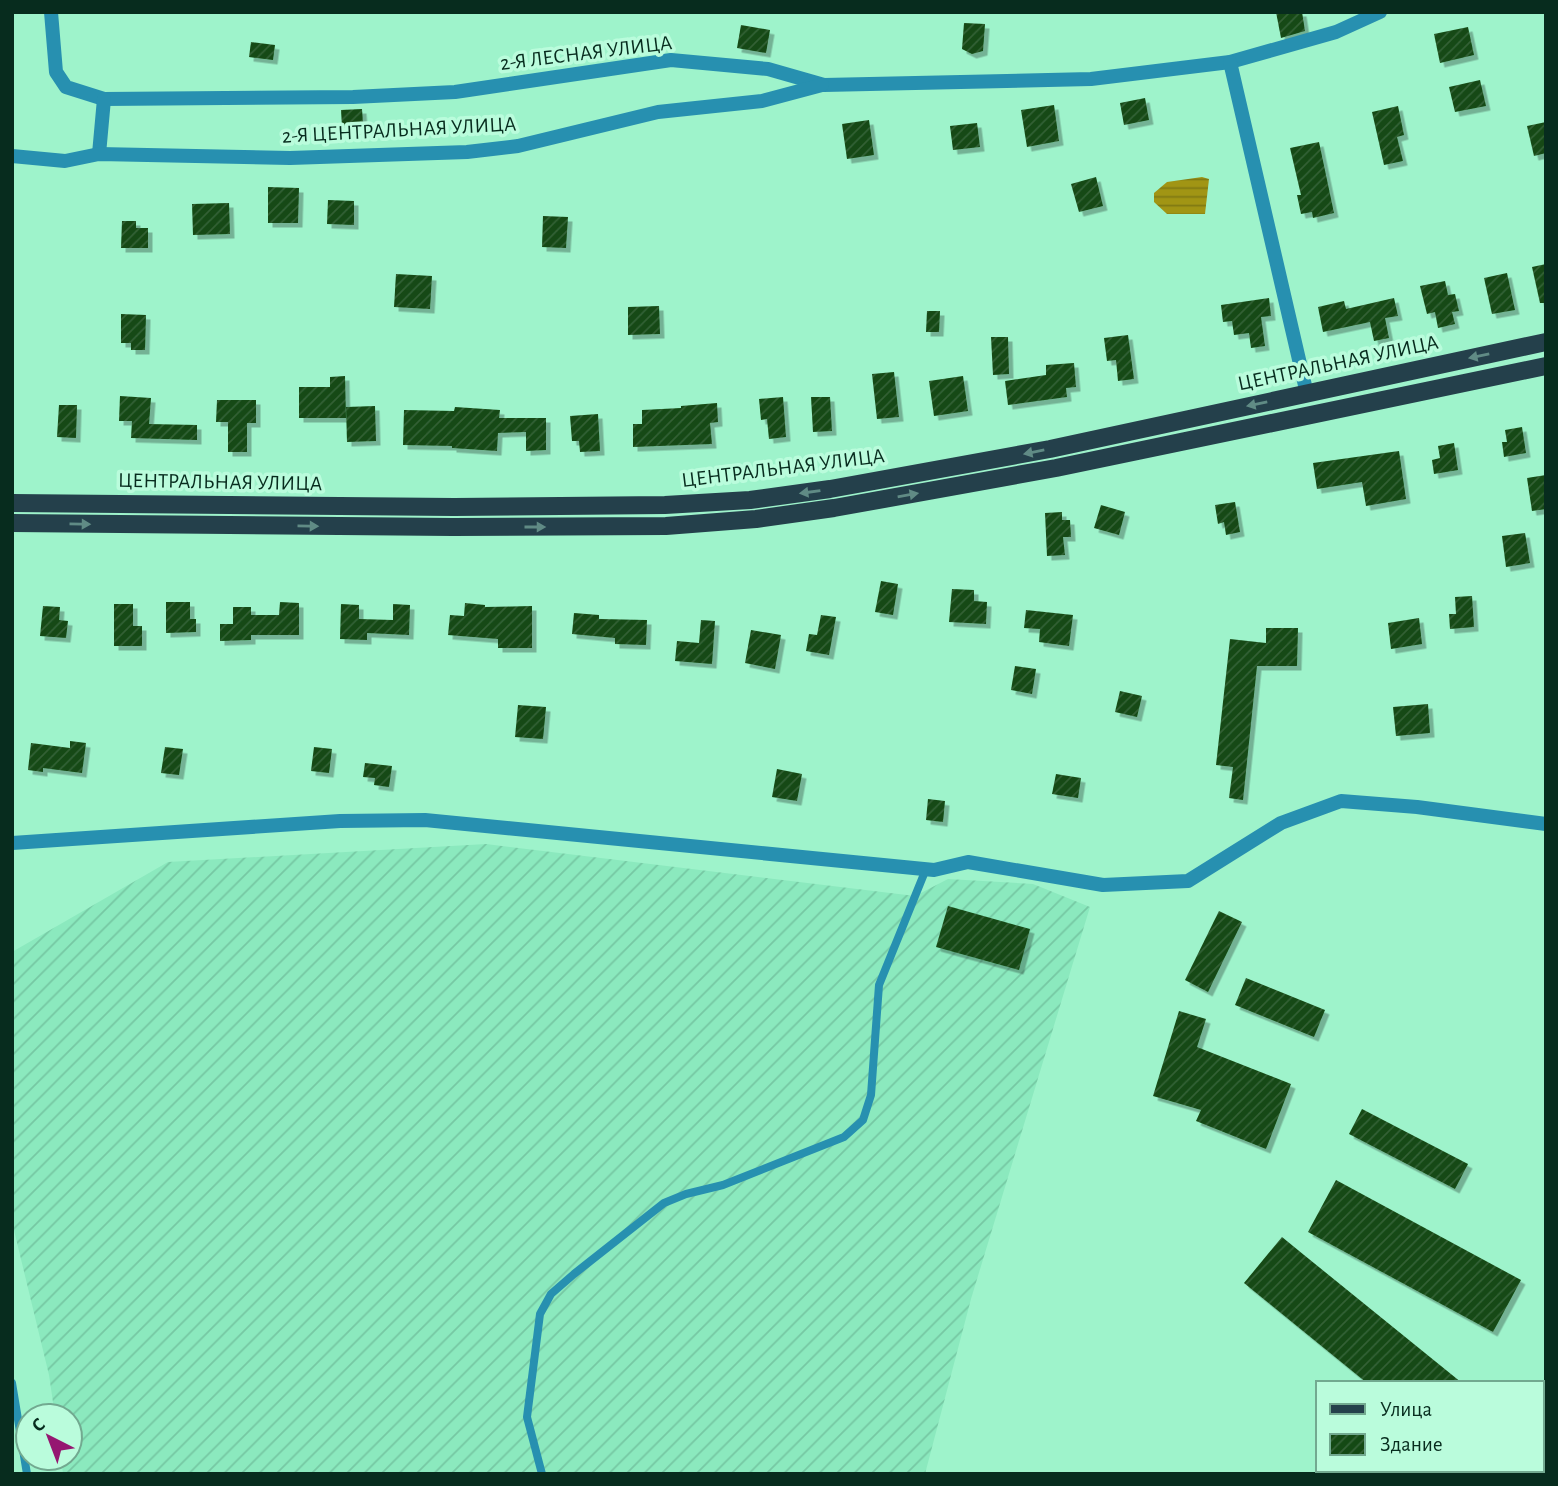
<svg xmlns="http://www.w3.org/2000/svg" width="1558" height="1486" font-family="'Alegreya Sans',sans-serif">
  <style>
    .industrial { fill: url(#industrial-furrows) }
    .water { fill: url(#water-rules) }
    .building { fill: url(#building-hatch); filter: url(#shadow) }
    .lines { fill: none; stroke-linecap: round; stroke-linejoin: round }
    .service { stroke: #2790b0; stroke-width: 8 }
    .minor { stroke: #2790b0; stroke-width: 14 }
    .primary { stroke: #24404b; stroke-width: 18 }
    .oneway { fill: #608b85 }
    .labels { text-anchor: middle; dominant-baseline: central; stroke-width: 7; stroke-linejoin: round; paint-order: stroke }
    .street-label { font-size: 21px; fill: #072c1e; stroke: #bafcdc }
  </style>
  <defs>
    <pattern id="industrial-furrows" width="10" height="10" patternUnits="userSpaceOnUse" patternTransform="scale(1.75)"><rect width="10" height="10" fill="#8be9be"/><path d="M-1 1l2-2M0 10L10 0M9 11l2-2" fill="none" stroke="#76c8a3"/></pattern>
    <pattern id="water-rules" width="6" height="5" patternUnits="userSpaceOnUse" patternTransform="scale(1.75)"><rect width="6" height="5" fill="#a19514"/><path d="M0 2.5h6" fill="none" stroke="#817a12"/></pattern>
    <pattern id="building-hatch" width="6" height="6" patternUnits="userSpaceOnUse" patternTransform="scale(1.75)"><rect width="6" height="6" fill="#144914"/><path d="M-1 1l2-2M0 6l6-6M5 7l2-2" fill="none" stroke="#346136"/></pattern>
    <filter id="shadow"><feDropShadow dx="4.5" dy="4.5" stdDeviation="0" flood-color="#0004"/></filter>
  </defs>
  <rect width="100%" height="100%" fill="#9ef3cb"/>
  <polygon class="industrial" points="486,844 915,896 948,879 1033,884 1090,907 971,1299 925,1474 63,1474 61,1458 70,1458 70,1416 55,1416 49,1375 12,1222 12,952 168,862"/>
  <polygon class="water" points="1202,177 1209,179 1205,214 1167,214 1154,202 1154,193 1167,182"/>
  <g class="building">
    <polygon points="1276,12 1302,12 1305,31 1281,38"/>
    <polygon points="964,23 985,24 983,51 972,54 962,49"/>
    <polygon points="741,25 770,30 766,53 737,48"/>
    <polygon points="1468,27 1474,55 1440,63 1434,34"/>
    <polygon points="251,42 275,45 273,60 249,57"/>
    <polygon points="1480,80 1486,106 1455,112 1449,87"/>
    <polygon points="1145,98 1149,120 1124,125 1120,103"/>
    <polygon points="1054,105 1059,141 1027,147 1021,110"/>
    <polygon points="1398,106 1404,135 1397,137 1403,161 1384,165 1372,112"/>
    <polygon points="362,109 363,123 354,132 342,127 341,110"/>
    <polygon points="869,120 874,155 847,159 842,124"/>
    <polygon points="1546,122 1546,153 1534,156 1527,126"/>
    <polygon points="977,123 980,147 953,150 950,126"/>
    <polygon points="1319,142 1334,213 1313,218 1312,212 1301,214 1297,195 1301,195 1290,148"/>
    <polygon points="1096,177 1103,206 1079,212 1071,184"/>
    <polygon points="268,187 299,188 298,223 268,223"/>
    <polygon points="328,200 354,201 354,225 327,224"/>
    <polygon points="229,203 230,234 193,235 192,204"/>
    <polygon points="543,216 568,217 566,248 542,247"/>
    <polygon points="122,221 136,221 136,228 148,228 148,248 121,248"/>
    <polygon points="1546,264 1546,303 1540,303 1532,267"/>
    <polygon points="1507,273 1515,310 1492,314 1484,278"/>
    <polygon points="396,274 432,276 430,309 394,307"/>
    <polygon points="1445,281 1448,295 1455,294 1459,311 1452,312 1455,324 1438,328 1435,312 1427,314 1420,286"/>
    <polygon points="1269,298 1271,316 1261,317 1265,346 1251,348 1249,333 1234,335 1232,321 1223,322 1221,305"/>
    <polygon points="1394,298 1398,316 1385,318 1389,338 1374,341 1370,322 1323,332 1318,307 1344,301 1346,309"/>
    <polygon points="659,306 660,334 628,335 628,307"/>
    <polygon points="927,311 940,311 939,332 926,332"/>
    <polygon points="121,314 146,315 145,350 131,350 131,343 121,343"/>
    <polygon points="1128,335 1134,379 1118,381 1116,360 1107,361 1104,338"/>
    <polygon points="991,337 1008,337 1009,374 993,375"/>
    <polygon points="1074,363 1076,387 1066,388 1067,397 1008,405 1005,381 1046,375 1046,365"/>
    <polygon points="894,372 899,417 877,419 872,374"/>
    <polygon points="345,376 346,418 299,418 299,387 330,387 330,377"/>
    <polygon points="963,376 968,411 934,416 929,381"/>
    <polygon points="120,396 151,398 149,424 197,425 197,440 131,438 132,421 119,421"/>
    <polygon points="783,397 786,437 769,439 767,419 761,420 759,399"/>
    <polygon points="811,397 830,397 832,431 813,432"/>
    <polygon points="217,400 256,400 256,423 247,423 247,452 228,452 228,422 216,422"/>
    <polygon points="717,403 718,422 710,423 712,444 633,447 633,424 642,424 642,410 681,408 681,406"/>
    <polygon points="59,405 77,405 76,438 57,437"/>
    <polygon points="375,406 376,441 347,442 346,407"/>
    <polygon points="455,407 500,410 499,418 546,418 546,450 526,451 526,432 498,433 497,451 452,448 452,446 403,445 404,410 454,411"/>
    <polygon points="598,414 600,451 580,452 579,441 572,441 570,416"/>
    <polygon points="1522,427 1526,453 1504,457 1502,442 1507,442 1505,430"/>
    <polygon points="1454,443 1458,470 1434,474 1432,460 1440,458 1438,446"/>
    <polygon points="1399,451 1406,499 1366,506 1362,482 1317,489 1313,463"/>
    <polygon points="1546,475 1546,509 1532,511 1527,478"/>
    <polygon points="1235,502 1240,532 1226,535 1224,522 1218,524 1215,505"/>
    <polygon points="1101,505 1125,512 1119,535 1094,528"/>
    <polygon points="1062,512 1062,520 1070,520 1071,537 1063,537 1065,555 1047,556 1045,513"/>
    <polygon points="1525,533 1530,563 1506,567 1502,536"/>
    <polygon points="881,581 898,584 893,615 875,612"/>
    <polygon points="952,589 974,590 974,601 987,602 986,624 949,622"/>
    <polygon points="1472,596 1474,627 1450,629 1449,614 1456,614 1455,597"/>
    <polygon points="166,602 190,602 190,619 196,619 196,632 166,633"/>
    <polygon points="280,602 299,603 299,635 251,635 251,640 220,641 220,624 233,624 233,607 251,607 251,615 279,615"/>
    <polygon points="465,603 485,605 485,607 532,606 532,648 498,648 498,639 448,635 450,615 464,616"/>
    <polygon points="114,604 133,604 133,626 142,626 142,646 114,646"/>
    <polygon points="341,604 359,605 359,619 393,620 393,604 410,605 409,635 367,633 367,640 340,639"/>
    <polygon points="43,606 60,607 59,620 68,621 66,638 40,636"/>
    <polygon points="1026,610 1073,615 1069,646 1039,642 1040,629 1024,628"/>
    <polygon points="574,613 599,615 599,619 647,620 646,645 615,644 615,638 572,634"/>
    <polygon points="821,615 836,617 829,655 806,651 809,634 817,635"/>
    <polygon points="1419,618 1422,644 1391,649 1388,623"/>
    <polygon points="701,620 715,621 712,664 675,661 677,641 699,643"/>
    <polygon points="1266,628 1298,628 1297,666 1257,666 1243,800 1229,798 1233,767 1216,765 1230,639 1266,643"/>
    <polygon points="751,630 781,635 775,669 745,663"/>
    <polygon points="1015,666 1036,669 1032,694 1011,690"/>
    <polygon points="1120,691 1142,696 1137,717 1115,712"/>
    <polygon points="1428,704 1430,733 1396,736 1393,707"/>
    <polygon points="518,705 546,707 543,739 515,737"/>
    <polygon points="70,741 86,743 82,773 43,768 43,772 28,770 31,743 70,748"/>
    <polygon points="165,747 183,749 179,775 161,773"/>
    <polygon points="314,747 332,749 329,773 311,771"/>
    <polygon points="365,763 392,766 389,787 374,785 375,778 363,777"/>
    <polygon points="777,769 802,774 797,801 772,797"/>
    <polygon points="1056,774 1081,778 1078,798 1052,794"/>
    <polygon points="928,799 945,801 943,822 926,820"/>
    <polygon points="948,906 1030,929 1019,970 936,947"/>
    <polygon points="1219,911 1242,922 1208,992 1185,980"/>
    <polygon points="1246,978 1325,1010 1314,1037 1235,1005"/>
    <polygon points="1179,1011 1206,1019 1197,1047 1291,1084 1266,1149 1196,1121 1201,1110 1153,1096"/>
    <polygon points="1362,1109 1468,1164 1455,1189 1349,1134"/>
    <polygon points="1336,1180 1521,1280 1493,1332 1308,1232"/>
    <polygon points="1282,1237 1304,1255 1462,1383 1367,1383 1244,1283"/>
  </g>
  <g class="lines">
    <g class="service">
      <polyline points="12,1383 27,1474"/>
      <polyline points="542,1474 527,1417 540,1314 551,1294 574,1274 664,1203 686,1194 723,1185 844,1137 863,1120 871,1095 879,985 926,869"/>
    </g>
    <g class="minor">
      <polyline points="51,12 56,72 66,87 104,99 353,97 455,92 671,60 768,69 824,85 1091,79 1230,62 1336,32 1380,12"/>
      <polyline points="1230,62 1307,394"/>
      <polyline points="99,154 104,99"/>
      <polyline points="12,156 65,161 99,154 290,158 467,152 518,146 658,112 762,101 822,85"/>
      <polyline points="12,843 340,821 425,820 934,870 968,862 1103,885 1188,881 1281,823 1341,801 1417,807 1546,824"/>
    </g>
    <g class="primary">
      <polyline points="12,503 454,507 665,505 750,500 830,489 1050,449 1546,342"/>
      <polyline points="12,523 453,527 666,526 756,519 834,508 1056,468 1546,366"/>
    </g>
  </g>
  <defs><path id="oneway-solid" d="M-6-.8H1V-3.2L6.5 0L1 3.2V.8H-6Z" transform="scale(1.75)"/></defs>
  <g class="oneway">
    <use href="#oneway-solid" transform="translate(1479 356) rotate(168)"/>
    <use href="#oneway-solid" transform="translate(1257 404) rotate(168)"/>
    <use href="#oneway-solid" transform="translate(1034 452) rotate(169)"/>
    <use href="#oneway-solid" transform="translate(810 492) rotate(172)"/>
    <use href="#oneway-solid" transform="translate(908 495) rotate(-10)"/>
    <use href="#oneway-solid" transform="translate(80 524) rotate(1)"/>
    <use href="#oneway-solid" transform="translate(308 526) rotate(1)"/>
    <use href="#oneway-solid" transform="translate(535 527)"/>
  </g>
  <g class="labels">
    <g class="street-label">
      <text transform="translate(586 53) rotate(-7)">2-Я ЛЕСНАЯ УЛИЦА</text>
      <text transform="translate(399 130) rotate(-3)">2-Я ЦЕНТРАЛЬНАЯ УЛИЦА</text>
      <text transform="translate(1338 363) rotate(-12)">ЦЕНТРАЛЬНАЯ УЛИЦА</text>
      <text transform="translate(783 468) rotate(-7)">ЦЕНТРАЛЬНАЯ УЛИЦА</text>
      <text transform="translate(220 482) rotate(1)">ЦЕНТРАЛЬНАЯ УЛИЦА</text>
    </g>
  </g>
  <rect width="1558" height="1486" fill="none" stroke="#072c1e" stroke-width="28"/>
  <rect x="1316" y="1381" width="228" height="91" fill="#bafcdc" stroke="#72a990" stroke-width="2"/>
  <rect x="1330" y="1404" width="35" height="10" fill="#24404b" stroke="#72a990" stroke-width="2"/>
  <text x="1380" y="1416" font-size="21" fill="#072c1e">Улица</text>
  <rect x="1330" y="1434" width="35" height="21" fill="url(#building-hatch)" stroke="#72a990" stroke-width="2"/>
  <text x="1380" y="1451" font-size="21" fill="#072c1e">Здание</text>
  <g transform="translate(49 1437) rotate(318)"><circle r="33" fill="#bafcdc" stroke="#72a990" stroke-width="2"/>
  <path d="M0-5L12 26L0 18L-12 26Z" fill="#951771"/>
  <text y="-10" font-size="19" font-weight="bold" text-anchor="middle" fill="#072c1e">С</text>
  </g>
</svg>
